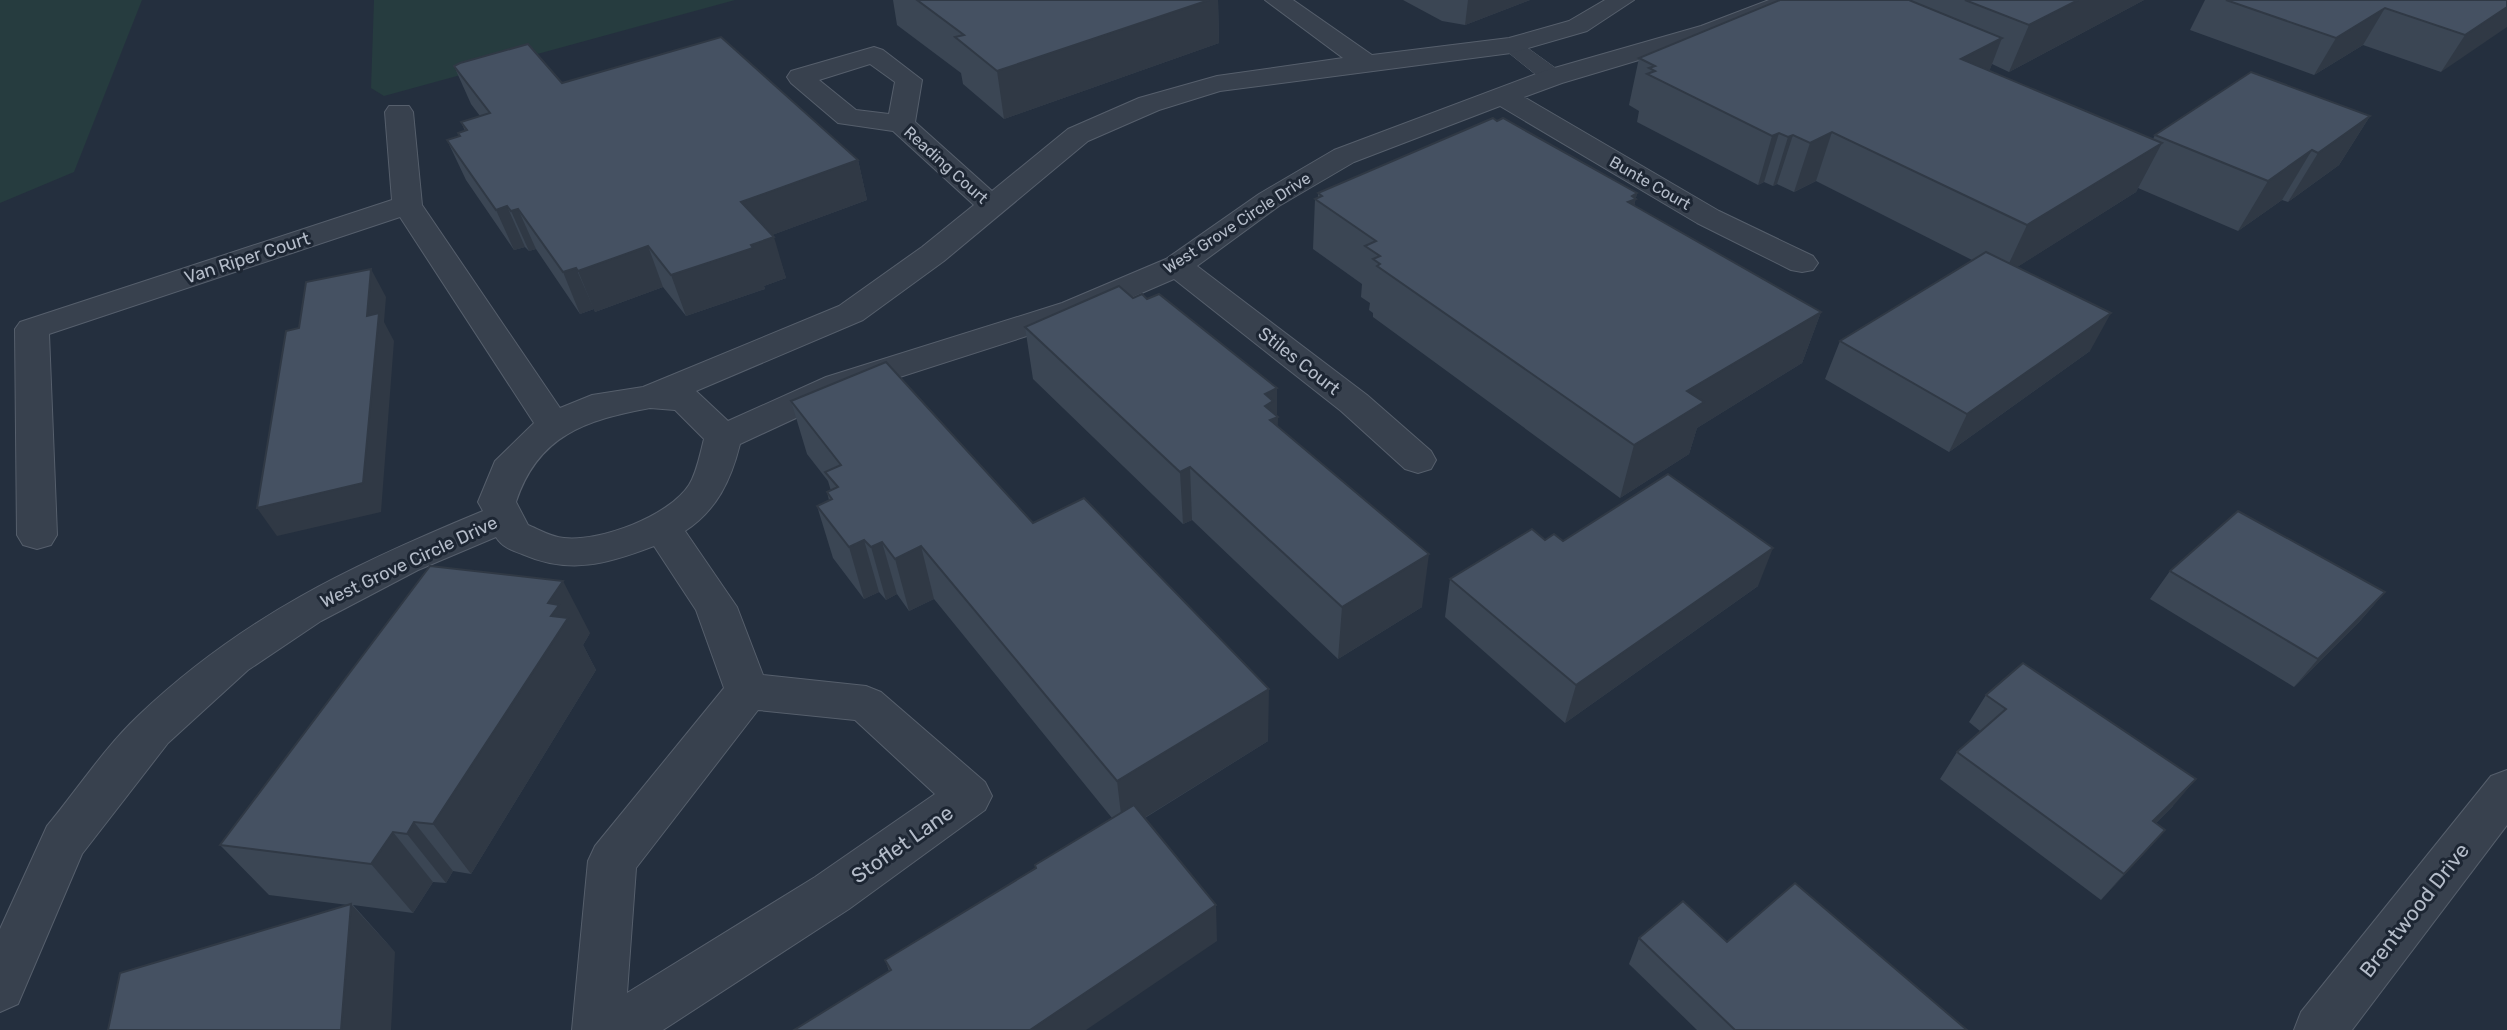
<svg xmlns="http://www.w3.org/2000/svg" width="2507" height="1030" font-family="Rubik,sans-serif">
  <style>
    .green { fill: #263c3f }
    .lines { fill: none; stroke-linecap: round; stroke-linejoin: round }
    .service-casing { stroke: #565f6c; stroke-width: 1 }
    .minor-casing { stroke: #565f6c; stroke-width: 2 }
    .service { fill: #38414e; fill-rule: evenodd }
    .minor { fill: #38414e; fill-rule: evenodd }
    .wall { fill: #3b4654 }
    .shaded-wall { fill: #303945 }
    .building { fill: #455162; stroke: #303945; stroke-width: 2 }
    .labels { text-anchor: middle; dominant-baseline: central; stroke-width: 6; stroke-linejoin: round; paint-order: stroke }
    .far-street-label { font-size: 16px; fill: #b4bcc9; stroke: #1d2633 }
    .street-label { font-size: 18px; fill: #b4bcc9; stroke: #1d2633 }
    .near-street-label { font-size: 21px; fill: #b4bcc9; stroke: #1d2633 }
  </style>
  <rect width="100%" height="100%" fill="#242f3e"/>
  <g class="green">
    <polygon points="0,0 142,0 74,172 0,203"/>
    <polygon points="374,0 735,0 384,96 371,88"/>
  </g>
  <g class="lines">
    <g class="service-casing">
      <polygon id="service" points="1511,39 1518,41 1561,72 1564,77 1561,82 1545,82 1504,49 1501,45 1504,41"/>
    </g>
    <g class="minor-casing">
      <g id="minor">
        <path d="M1265 0H1293L1372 55 1509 38 1569 21 1605 0H1634L1587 31 1511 53 1220 91 1159 110 1088 141 944 261 863 320 696 391 728 421 826 377 1062 303 1166 259 1259 194 1334 150 1544 71 1701 26 1769 0H1803L1800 5 1719 36 1562 83 1524 97 1719 211 1813 256 1818 263 1813 270 1802 272 1791 270 1697 223 1500 106 1354 162 1279 206 1197 266 1367 395 1431 451 1436 460 1431 469 1418 473 1405 469 1341 411 1174 279 1086 317 850 393 740 444C731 480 717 510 685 531L737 607 763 675 866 686 881 692 985 782 992 796 985 810 849 909 663 1030H572L588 861 595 846 724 688 696 610 654 546C607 564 570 575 522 554 511 550 502 547 496 537L418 570 321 621 248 670 168 743 82 854 18 1004 0 1012V929L47 826C77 790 104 748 138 716 242 617 352 565 483 511L478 502 495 461 534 423 400 217 49 334 57 535 51 545 37 549 23 545 17 535 15 329 20 322 392 200 385 112 389 106H409L413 112 422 205 560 408 592 395 643 387 839 306 922 247 974 205 893 131 838 123 791 83 787 77 791 71 874 47 883 50 922 80 915 122 992 191 1068 129 1139 98 1217 76 1343 58ZM870 64 895 82 889 114 856 110 819 80ZM650 408 675 410 704 439C700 454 697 472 689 485 669 516 600 542 564 538 551 537 540 530 528 525L516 502C538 435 586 420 650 408ZM758 710 855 720 935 794 815 877 627 993 636 868Z"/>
        <polygon points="2507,770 2507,825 2352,1030 2294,1030 2301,1012 2491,776"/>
      </g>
    </g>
    <use href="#service" class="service"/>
    <use href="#minor" class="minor"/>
  </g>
  <g class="wall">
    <polygon points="893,0 1218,0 1219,43 1004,119 963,84 961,73 897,25"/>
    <polygon points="1403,0 1530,0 1465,25 1442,21"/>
    <polygon points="1780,0 2144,0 2009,72 1992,64 1989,71 2153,139 2155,135 2370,116 2339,165 2288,202 2282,200 2238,231 2138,188 2136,192 2017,267 2090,351 1949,452 1825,379 1840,341 1972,260 1816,181 1794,192 1777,184 1773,186 1764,182 1758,185 1637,122 1639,111 1629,105 1639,58"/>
    <polygon points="2205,0 2507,0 2441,72 2363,45 2314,75 2190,30"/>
    <polygon points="454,66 562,83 858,160 867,200 772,235 786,278 764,286 765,289 686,316 663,287 595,312 594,309 580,314 536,249 529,251 525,247 514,250 466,180 447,140 460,136 465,131 461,122 480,116 471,104"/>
    <polygon points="1318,193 1637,193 1634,206 1821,312 1802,363 1697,428 1689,454 1620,498 1373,317 1373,313 1369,310 1370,303 1361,297 1362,284 1313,249 1315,199 1318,198"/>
    <polygon points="1025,327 1277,427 1422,607 1338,659 1192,520 1183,524 1033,379"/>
    <polygon points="791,401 1033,523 1268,741 1145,818 1217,941 889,971 885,960 1035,868 1035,865 1112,818 934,599 909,611 897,594 886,600 879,592 864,599 833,558 817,506 829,500 827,492 831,491 828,481 807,454"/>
    <polygon points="1545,540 1563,541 1758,586 1565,723 1445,617 1450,579"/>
    <polygon points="2170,571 2385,592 2360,621 2294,687 2150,599"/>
    <polygon points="590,633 583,645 596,670 471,874 453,871 446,883 433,882 413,913 353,905 395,952 348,905 269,895 220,845"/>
    <polygon points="1986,695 2173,806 2156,823 2165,830 2101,900 1940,779 1957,752 1980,731 1969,722"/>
    <polygon points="1639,938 1727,942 1967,1030 1697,1030 1629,964"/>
  </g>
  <g class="shaded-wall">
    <polygon points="1208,0 1218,0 1219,43 1004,119 997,71"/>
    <polygon points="1468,0 1530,0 1465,25"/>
    <polygon points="2078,0 2144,0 2009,72 2029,25"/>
    <polygon points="2507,7 2507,27 2441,72 2465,35"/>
    <polygon points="2385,8 2363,45 2314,75 2336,38"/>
    <polygon points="2002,38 1984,85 1961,59"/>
    <polygon points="2370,116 2339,165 2288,202 2318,153"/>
    <polygon points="1832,132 1816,181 1794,192 1810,143"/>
    <polygon points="1779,133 1764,182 1758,185 1772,136"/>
    <polygon points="1793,135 1777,184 1773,186 1788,137"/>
    <polygon points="2162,143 2136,192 2003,276 2027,225"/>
    <polygon points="2312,150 2282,200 2238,231 2268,181"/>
    <polygon points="858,160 867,200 753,242 741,202"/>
    <polygon points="1637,193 1625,249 1628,202 1632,196"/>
    <polygon points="507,206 525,247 514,250 496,210"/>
    <polygon points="518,209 536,249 529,251 511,211"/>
    <polygon points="774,237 786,278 764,286 765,289 686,316 671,275"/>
    <polygon points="648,246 663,287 595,312 578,271"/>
    <polygon points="576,268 594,309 580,314 563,272"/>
    <polygon points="371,269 386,297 384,322 394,341 381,512 277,536 257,508 367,316"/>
    <polygon points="1821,312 1802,363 1697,428 1689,454 1620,498 1634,445 1687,391"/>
    <polygon points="2111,313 2090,351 1949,452 1967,414"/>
    <polygon points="1277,388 1277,417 1278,417 1277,469 1265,458 1265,394"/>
    <polygon points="1190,467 1192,520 1183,524 1180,472"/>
    <polygon points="864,540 879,592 864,599 849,547"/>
    <polygon points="882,542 897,594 886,600 871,547"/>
    <polygon points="921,546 934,599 909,611 895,559"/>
    <polygon points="1773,548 1758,586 1565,723 1576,685"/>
    <polygon points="1429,554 1422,607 1338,659 1342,607"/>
    <polygon points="563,581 590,633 583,645 596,670 471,874 433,824 551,616 548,603"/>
    <polygon points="2385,592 2360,621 2294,687 2318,659"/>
    <polygon points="1269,689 1268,741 1123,831 1117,781"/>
    <polygon points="2196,779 2173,806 2131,848 2153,821"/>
    <polygon points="414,822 453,871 446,883 407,834"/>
    <polygon points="2165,830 2142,856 2101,900 2124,874"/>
    <polygon points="393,832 433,882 413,913 371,864"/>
    <polygon points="351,904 395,952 391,1030 341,1030"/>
    <polygon points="1216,905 1217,941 1086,1030 1030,1030"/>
  </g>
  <g class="building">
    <polygon points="917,0 1209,0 997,71 955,37 964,35"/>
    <polygon points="1780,0 1909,0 2002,38 1961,59 2162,143 2027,225 1832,132 1810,143 1793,135 1788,137 1779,133 1772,136 1647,74 1655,71 1649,68 1655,66 1639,58"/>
    <polygon points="1965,0 2078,0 2029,25"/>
    <polygon points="2226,0 2507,0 2507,7 2465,35 2385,8 2336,38"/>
    <polygon points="721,37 858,160 741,202 774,237 751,245 753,248 671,275 648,246 578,271 576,268 563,272 518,209 511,211 507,206 496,210 447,140 460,136 458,133 467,130 461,122 490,113 454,66 460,63 528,44 562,83"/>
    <polygon points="2251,72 2370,116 2318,153 2312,150 2268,181 2155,135"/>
    <polygon points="1493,118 1497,121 1503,118 1637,193 1632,196 1636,199 1628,202 1821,312 1687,391 1704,402 1634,445 1377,266 1380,264 1373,259 1380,256 1365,246 1376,241 1315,199 1322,196 1318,193"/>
    <polygon points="1986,252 2111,313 1967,414 1840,341"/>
    <polygon points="371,269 367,316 379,313 363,483 257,508 286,331 299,328 306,282"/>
    <polygon points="1119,286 1133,298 1142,294 1147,299 1159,294 1277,388 1265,394 1273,401 1265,406 1278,417 1270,420 1429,554 1342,607 1190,467 1180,472 1025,327"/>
    <polygon points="886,362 1033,523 1084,498 1269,689 1117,781 921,546 895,559 882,542 871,547 864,540 849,547 817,506 832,499 827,492 838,487 825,472 841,465 791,401"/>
    <polygon points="1668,474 1773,548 1576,685 1450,579 1532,529 1545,540 1554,534 1563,541"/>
    <polygon points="2238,511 2385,592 2318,659 2170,571"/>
    <polygon points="430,566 563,581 548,603 559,605 551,616 568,618 433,824 414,822 407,834 393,832 371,864 220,845"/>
    <polygon points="2023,663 2196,779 2153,821 2165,830 2124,874 1957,752 2006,709 1986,695"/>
    <polygon points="1134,805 1216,905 1030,1030 794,1030 891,970 885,960 1036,868 1035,865"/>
    <polygon points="1795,883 1967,1030 1735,1030 1639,938 1683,901 1727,942"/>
    <polygon points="351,904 341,1030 108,1030 120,973"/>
  </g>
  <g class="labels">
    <g class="far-street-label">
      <text transform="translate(946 165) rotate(42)">Reading Court</text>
      <text transform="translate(1650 183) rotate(30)">Bunte Court</text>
      <text transform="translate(1237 223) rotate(-33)">West Grove Circle Drive</text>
    </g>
    <g class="street-label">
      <text transform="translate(247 258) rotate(-18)">Van Riper Court</text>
      <text transform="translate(1299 361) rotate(38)">Stiles Court</text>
      <text transform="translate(409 562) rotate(-25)">West Grove Circle Drive</text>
    </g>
    <g class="near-street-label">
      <text transform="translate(902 844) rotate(-35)">Stoflet Lane</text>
      <text transform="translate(2414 910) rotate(-52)">Brentwood Drive</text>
    </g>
  </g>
</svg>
